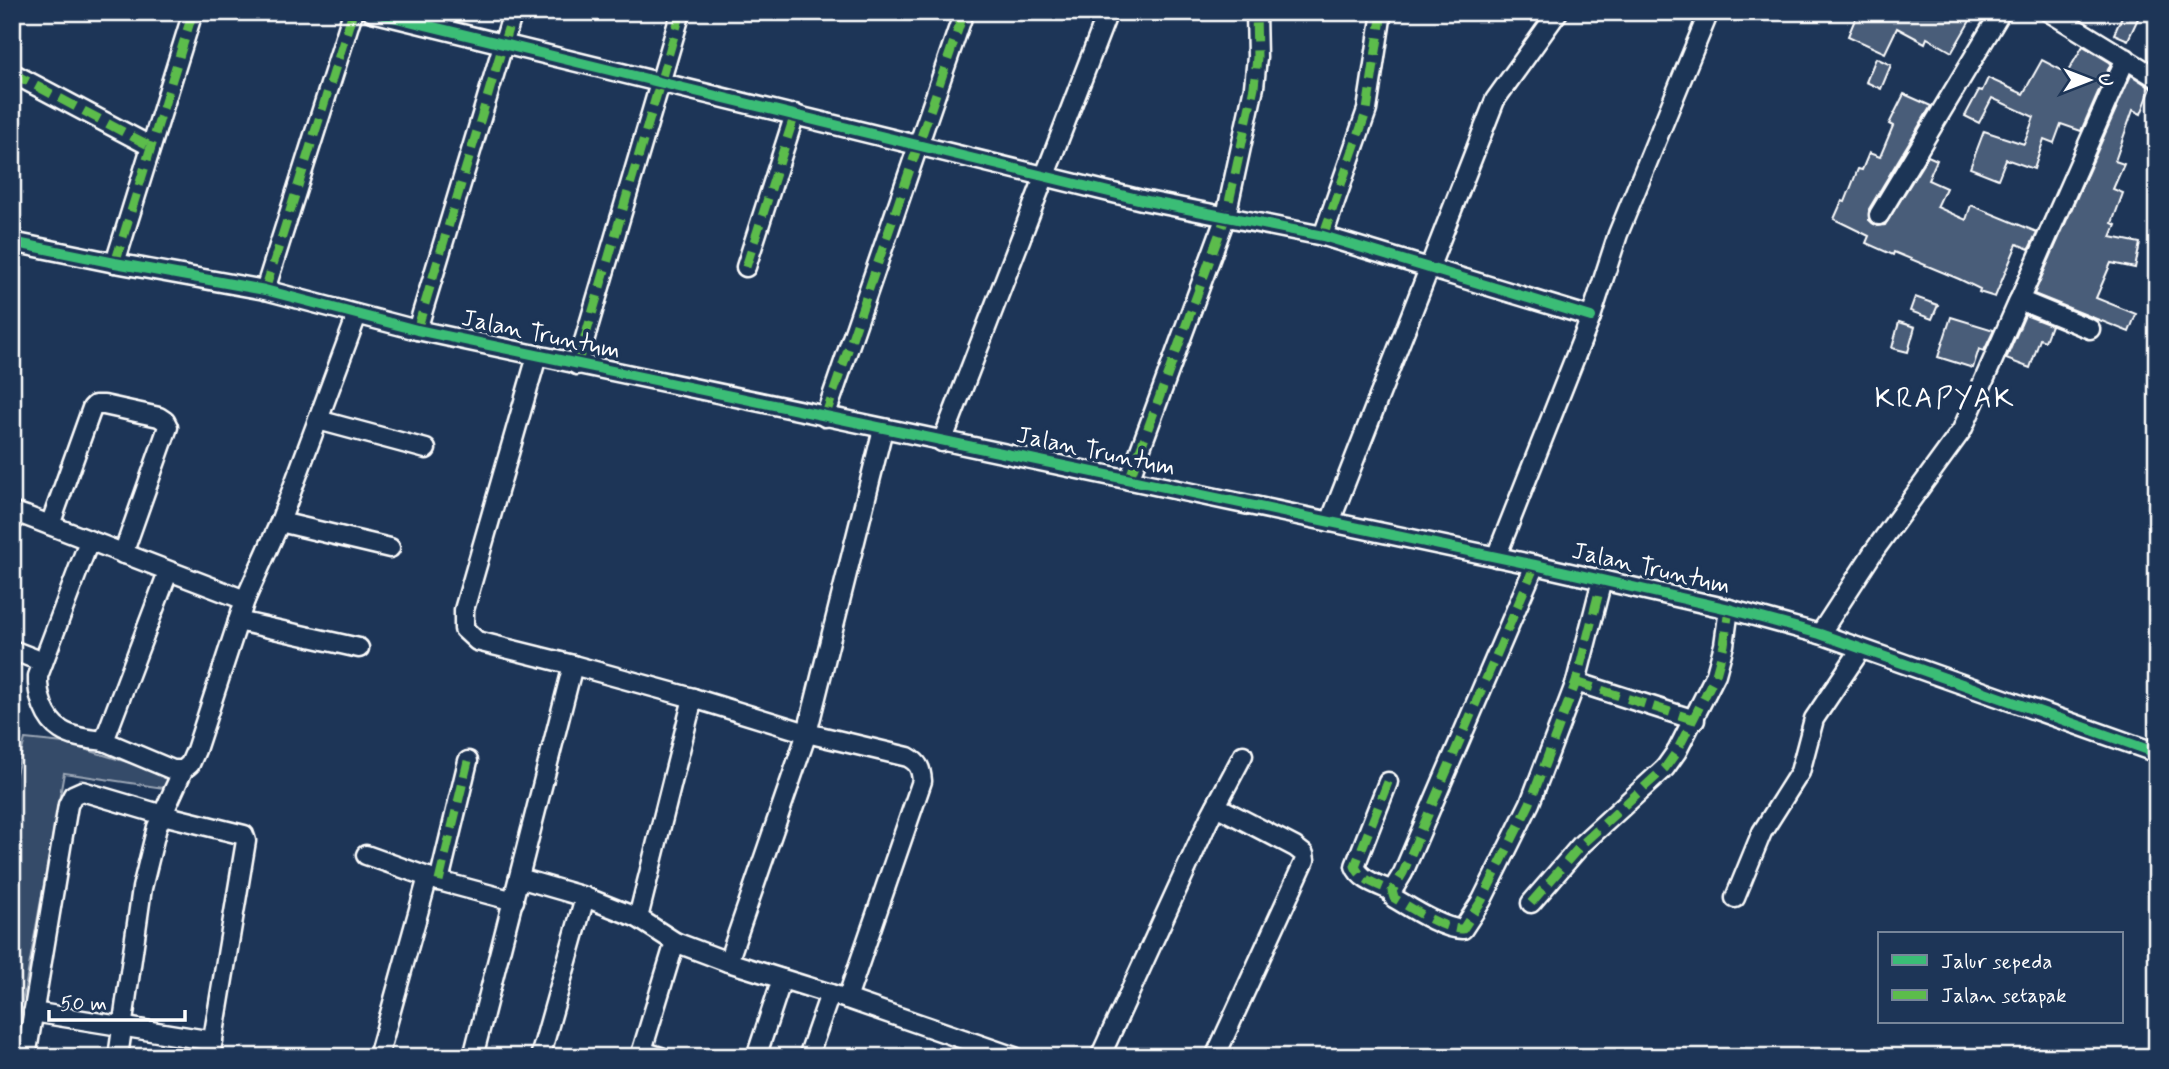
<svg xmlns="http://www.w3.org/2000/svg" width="2169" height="1069" font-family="Mynerve,sans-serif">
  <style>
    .green { fill: #364b69; stroke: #9aa5b4; stroke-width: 2 }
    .building { fill: #4a5d79; stroke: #fff; stroke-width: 2 }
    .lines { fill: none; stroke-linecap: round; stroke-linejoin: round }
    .minor-casing { stroke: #fff; stroke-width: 23 }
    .minor { stroke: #1d3557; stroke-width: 18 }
    .quiet { stroke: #5cbc4b; stroke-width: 9; stroke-dasharray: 18 9; stroke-linecap: butt }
    .cycleway-casing { stroke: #1d3557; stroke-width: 15 }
    .cycleway { stroke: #3abd76; stroke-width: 10 }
    .labels { text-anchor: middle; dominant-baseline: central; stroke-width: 7; stroke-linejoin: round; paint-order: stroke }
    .street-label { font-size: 24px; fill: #fff; stroke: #1d3557 }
    .quarter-label { font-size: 28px; letter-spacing: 2px; fill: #fff; stroke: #1d3557 }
  </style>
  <rect width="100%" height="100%" fill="#1d3557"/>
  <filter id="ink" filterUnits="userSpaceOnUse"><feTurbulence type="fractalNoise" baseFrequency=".0143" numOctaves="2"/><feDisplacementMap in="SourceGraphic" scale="14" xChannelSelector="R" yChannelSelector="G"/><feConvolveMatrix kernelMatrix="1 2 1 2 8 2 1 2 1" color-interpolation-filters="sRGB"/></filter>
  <g filter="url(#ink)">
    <polygon class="green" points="25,739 64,743 170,775 163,788 64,773 26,983 12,1048 12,789"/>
    <g class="building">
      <polygon points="1858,12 1975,12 1952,52 1927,38 1925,43 1897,28 1885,53 1848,36"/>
      <polygon points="2124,12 2141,12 2128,40 2114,34"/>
      <polygon points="2083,46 2111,63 2081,131 2061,124 2054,143 2044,139 2034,169 2006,159 1998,179 1970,168 1984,131 2024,144 2034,117 1992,98 1979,123 1965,116 1979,90 1982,91 1988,78 2023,94 2042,60 2067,73"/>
      <polygon points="1876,58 1891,65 1881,89 1866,82"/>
      <polygon points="2131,75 2151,88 2141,114 2133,110 2115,161 2124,164 2113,189 2123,193 2112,223 2116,225 2111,237 2140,243 2135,268 2111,263 2096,298 2136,314 2129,332 2034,294"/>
      <polygon points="1904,94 1931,106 1869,209 1869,220 1878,226 1885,225 1928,156 1937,160 1928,180 1946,188 1937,207 1966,220 1971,205 2037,232 2029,249 2017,244 1995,297 1979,292 1980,289 1959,279 1894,252 1893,255 1866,243 1869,236 1834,219 1842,201 1845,202 1858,169 1862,170 1869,153 1880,157 1893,126 1889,124"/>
      <polygon points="1915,297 1938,305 1932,319 1910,311"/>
      <polygon points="2025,315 2051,325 2045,341 2040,339 2030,368 2006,359"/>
      <polygon points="1951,317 1994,330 1984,351 1979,349 1973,368 1938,357"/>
      <polygon points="1899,322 1915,327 1908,352 1892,348"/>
    </g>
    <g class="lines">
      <g class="minor-casing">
        <g id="minor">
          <polyline points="372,12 1142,200 1323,236 1591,317"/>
          <polyline points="2049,12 2157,78"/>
          <polyline points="12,73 150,146"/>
          <polyline points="1879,215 2001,12"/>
          <polyline points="1323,236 1367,110 1382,12"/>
          <polyline points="12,242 115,263 265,290 417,330 1535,565 1729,609 1820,634 2157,753"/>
          <polyline points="115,263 193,12"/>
          <polyline points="746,267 795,114"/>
          <polyline points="265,290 353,12"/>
          <polyline points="2019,300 2090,329"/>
          <polyline points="417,330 513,12"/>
          <path d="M537 356 464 610V629L477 641 573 665 693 698 807 733 908 757C919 763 921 769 922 781L847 999"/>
          <polyline points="577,365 681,12"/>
          <polyline points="825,417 964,12"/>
          <polyline points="318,420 426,449"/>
          <polyline points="942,442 1108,12"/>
          <polyline points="1129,480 1226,216 1254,87 1257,57 1256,12"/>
          <polyline points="12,522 20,514 26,516 245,600"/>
          <polyline points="280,522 390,548"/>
          <polyline points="1330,522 1495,100 1558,12"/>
          <polyline points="50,525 92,408 95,405 104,405 159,417 165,421 168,427 123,554"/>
          <path d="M89 541 38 676C37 695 45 720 61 730 73 738 90 739 104 741"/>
          <polyline points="1496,557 1591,317 1618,234 1709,12"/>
          <path d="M1535 565 1403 873 1392 891 1394 898C1411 908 1444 930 1463 929L1482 900 1530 803 1576 682 1602 580"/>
          <polyline points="168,572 104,741 173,770 183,770 190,764 196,750 245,600 280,522 357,315"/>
          <polyline points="238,621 359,648"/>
          <polyline points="1820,634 1874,551 1962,430 2126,58"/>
          <polyline points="12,650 43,662"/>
          <polyline points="1576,682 1695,720"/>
          <path d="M1388 782 1355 866C1360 880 1379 885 1392 891"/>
          <polyline points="366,855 439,881 514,901"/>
          <polyline points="519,878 585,897 638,918 675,942 728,962 847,999 1015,1057"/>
          <polyline points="439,881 468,761"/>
          <polyline points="1735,898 1762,832 1800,772 1814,719 1861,649"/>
          <polyline points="1531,903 1582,844 1665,768 1677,751 1716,674 1724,645 1729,609"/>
          <polyline points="638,918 693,698"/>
          <polyline points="728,962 807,733 883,429"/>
          <polyline points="33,1012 213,1041"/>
          <polyline points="642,1051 661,1057"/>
          <polyline points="26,1057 68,805 73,795 82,791 163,815 244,835 246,841 210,1057"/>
          <polyline points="118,1057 142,888 157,827 183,770"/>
          <polyline points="378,1057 428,877"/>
          <polyline points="473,1057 573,665"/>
          <polyline points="540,1057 585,897"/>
          <polyline points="640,1057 675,942"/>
          <polyline points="756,1057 782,979"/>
          <polyline points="808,1057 830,994"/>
          <polyline points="1100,1057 1211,815 1243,755"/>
          <polyline points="1215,1057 1305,860 1304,854 1295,847 1216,806"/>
        </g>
      </g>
      <use href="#minor" class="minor"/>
      <g class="quiet">
        <polyline points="12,73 150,146"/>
        <polyline points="1323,236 1367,110 1382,12"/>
        <polyline points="115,263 193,12"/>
        <polyline points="746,267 795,114"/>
        <polyline points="265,290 353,12"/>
        <polyline points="417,330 513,12"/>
        <polyline points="577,365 681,12"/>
        <polyline points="825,417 964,12"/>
        <polyline points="1129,480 1226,216 1254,87 1257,57 1256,12"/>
        <path d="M1535 565 1403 873 1392 891 1394 898C1411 908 1444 930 1463 929L1482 900 1530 803 1576 682 1602 580"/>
        <polyline points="1576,682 1695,720"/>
        <path d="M1388 782 1355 866C1360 880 1379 885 1392 891"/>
        <polyline points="439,881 468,761"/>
        <polyline points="1531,903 1582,844 1665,768 1677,751 1716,674 1724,645 1729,609"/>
      </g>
      <g class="cycleway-casing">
        <g id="cycleway">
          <polyline points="372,12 1142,200 1323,236 1591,317"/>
          <polyline points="12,242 115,263 265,290 417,330 1535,565 1729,609 1820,634 2157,753"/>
        </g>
      </g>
      <use href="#cycleway" class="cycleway"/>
    </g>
  </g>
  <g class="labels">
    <g class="street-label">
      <text transform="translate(541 335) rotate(12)">Jalan Truntum</text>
      <text transform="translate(1096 452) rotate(12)">Jalan Truntum</text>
      <text transform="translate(1651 569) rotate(13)">Jalan Truntum</text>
    </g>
    <g class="quarter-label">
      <text x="1945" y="399">KRAPYAK</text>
    </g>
  </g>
  <rect width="2169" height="1069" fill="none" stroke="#1d3557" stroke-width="42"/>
  <rect x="21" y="21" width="2127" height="1027" fill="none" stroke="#fff" stroke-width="2.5" filter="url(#ink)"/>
  <rect x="1878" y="932" width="245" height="91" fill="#1d3557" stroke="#77869a" stroke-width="2"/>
  <rect x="1892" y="955" width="35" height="10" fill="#3abd76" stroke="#77869a" stroke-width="2"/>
  <text x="1941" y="968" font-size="21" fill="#ffffff">Jalur sepeda</text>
  <rect x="1892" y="990" width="35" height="10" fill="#5cbc4b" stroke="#77869a" stroke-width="2"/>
  <text x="1941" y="1002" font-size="21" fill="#ffffff">Jalan setapak</text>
  <g transform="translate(2089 80) rotate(90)" stroke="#1d3557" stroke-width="5" paint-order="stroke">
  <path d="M0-5L12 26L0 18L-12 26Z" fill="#ffffff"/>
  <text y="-10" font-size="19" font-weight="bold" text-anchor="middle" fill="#ffffff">U</text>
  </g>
  <path d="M49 1010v10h136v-10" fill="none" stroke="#ffffff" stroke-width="3.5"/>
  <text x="60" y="1010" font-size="21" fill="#ffffff" stroke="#1d3557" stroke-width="5" paint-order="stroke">50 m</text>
</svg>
